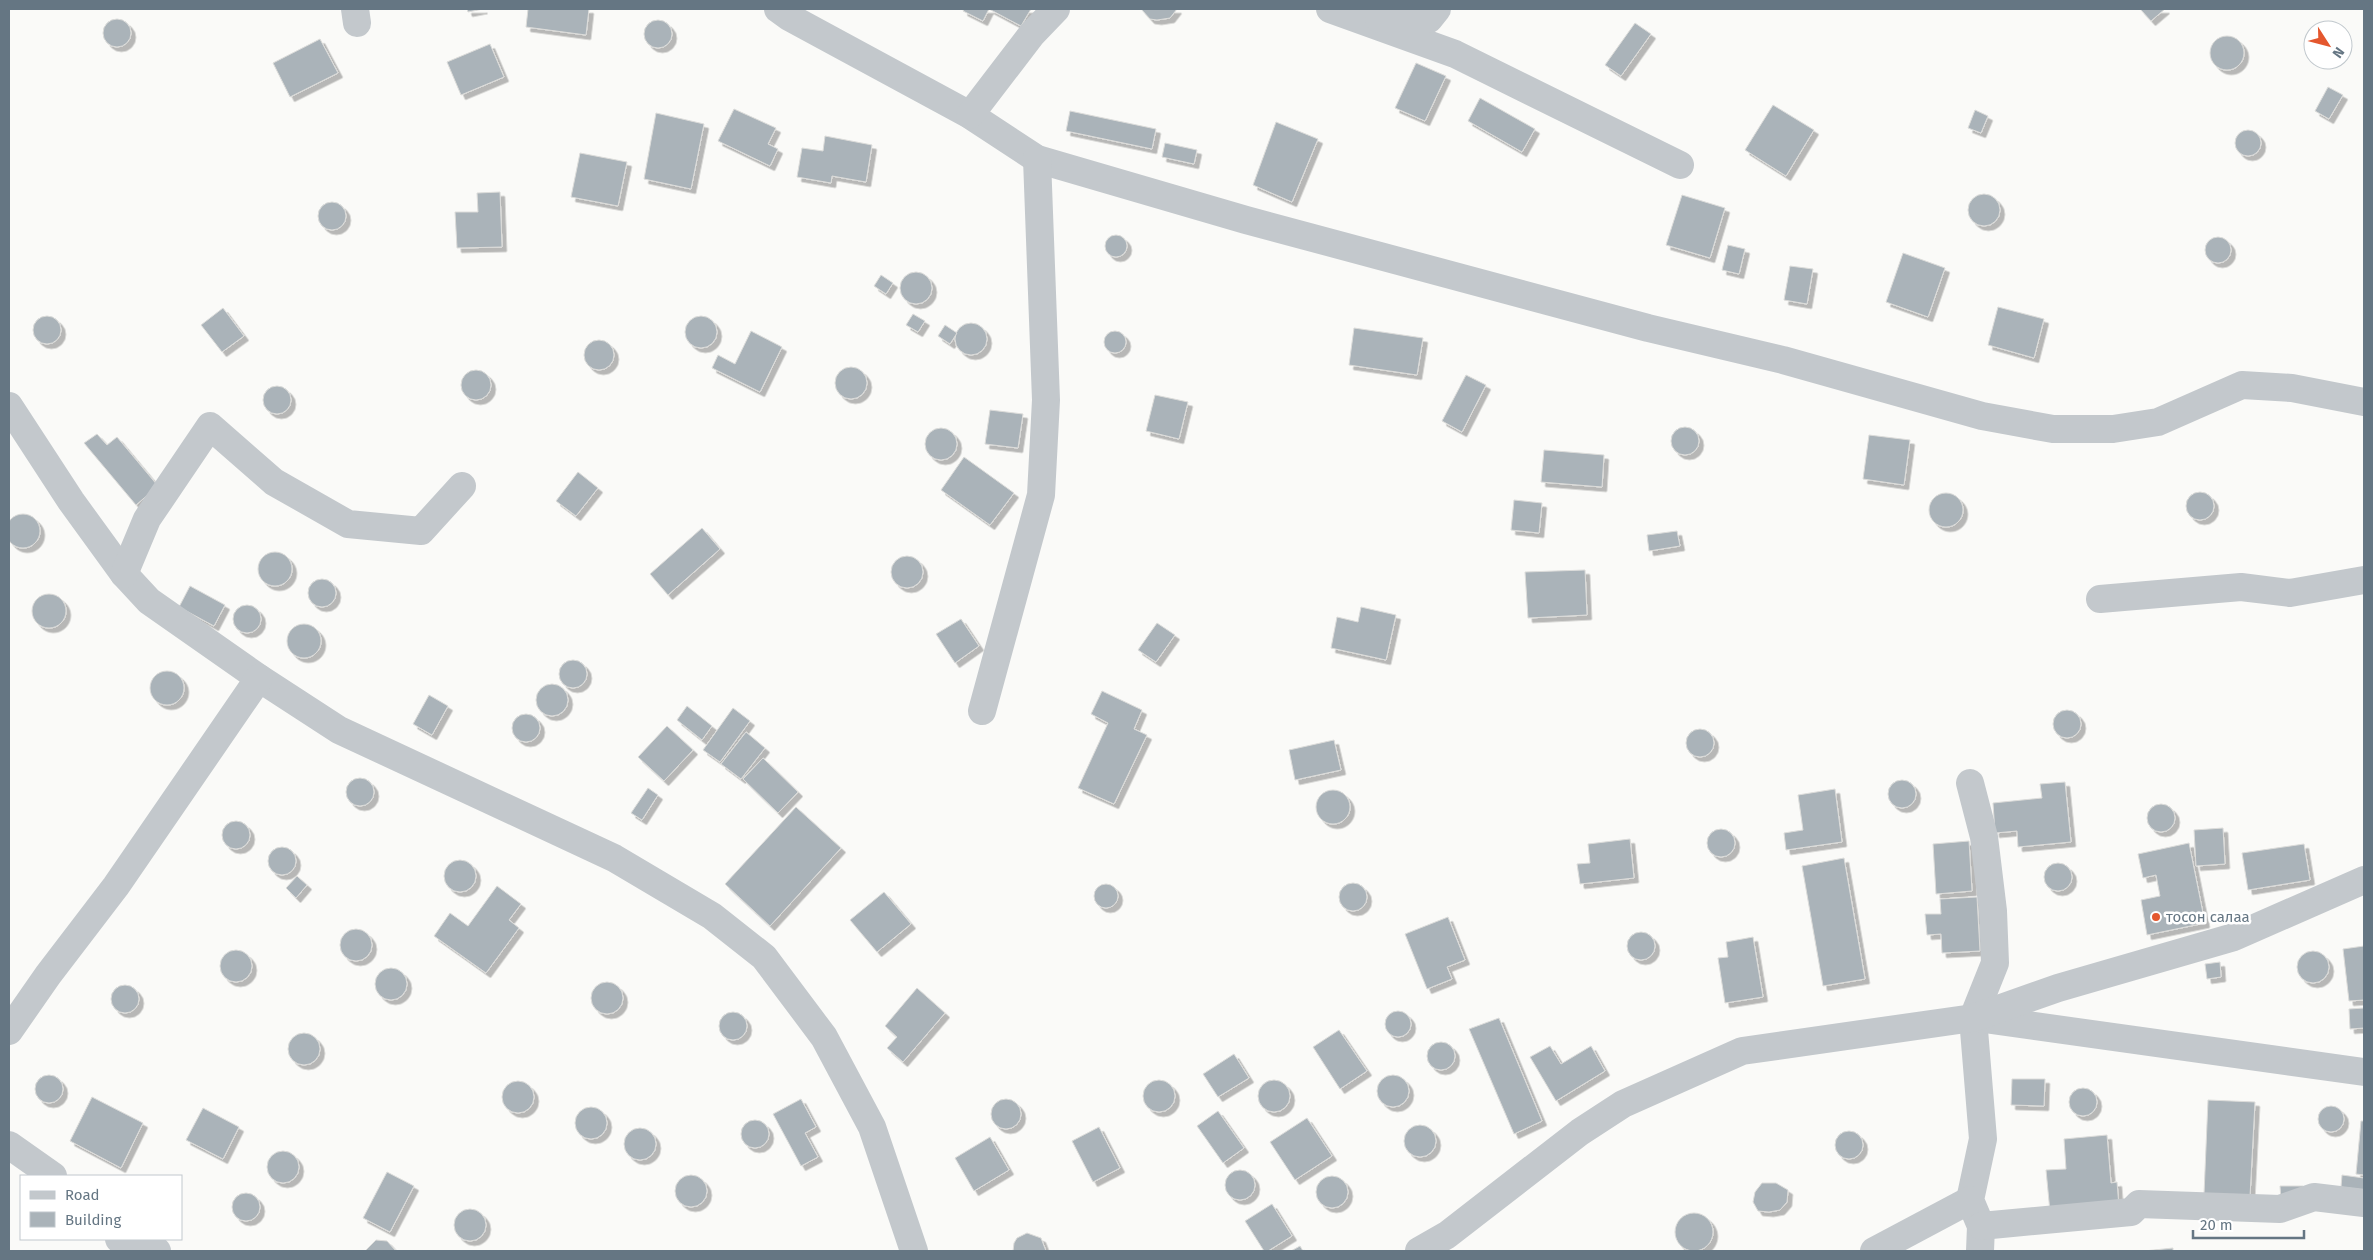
<svg xmlns="http://www.w3.org/2000/svg" width="2373" height="1260" font-family="'Fira Sans',sans-serif">
  <style>
    .building { fill: #aab3b9; stroke: #dcdcda; filter: url(#shadow) }
    .lines { fill: none; stroke-linecap: round; stroke-linejoin: round }
    .minor { stroke: #c3c8cc; stroke-width: 28 }
    .poi-dot { fill: #e4572e; stroke: #fff; stroke-width: 2 }
    .labels { text-anchor: middle; dominant-baseline: central; stroke-width: 5; stroke-linejoin: round; paint-order: stroke }
    .poi-label { font-size: 15px; fill: #657683; stroke: #fff; text-anchor: start }
  </style>
  <defs>
    <filter id="shadow"><feDropShadow dx="4.5" dy="4.5" stdDeviation="0" flood-color="#0004"/></filter>
  </defs>
  <rect width="100%" height="100%" fill="#fafaf8"/>
  <g class="building">
    <polygon points="467,9 483,9 468,12"/>
    <polygon points="528,9 589,9 586,35 526,27"/>
    <polygon points="964,9 1031,9 1021,26 989,9 983,21 963,11"/>
    <polygon points="1141,9 1177,9 1170,18 1157,20 1150,19"/>
    <polygon points="2140,9 2165,9 2151,21"/>
    <circle cx="117" cy="33" r="14"/>
    <circle cx="658" cy="34" r="14"/>
    <polygon points="1635,23 1651,34 1621,76 1605,65"/>
    <circle cx="2227" cy="53" r="17"/>
    <polygon points="320,39 338,73 290,97 273,63"/>
    <polygon points="490,44 504,77 461,95 447,62"/>
    <polygon points="1416,63 1446,76 1425,121 1395,108"/>
    <polygon points="2328,87 2343,95 2329,119 2315,111"/>
    <polygon points="1480,98 1535,129 1522,152 1468,121"/>
    <polygon points="1773,105 1814,130 1786,176 1745,150"/>
    <polygon points="734,109 776,128 768,144 778,149 770,166 718,141"/>
    <polygon points="1975,110 1988,116 1981,133 1968,128"/>
    <polygon points="1070,111 1156,129 1152,149 1066,131"/>
    <polygon points="656,113 704,124 691,189 644,179"/>
    <polygon points="1276,122 1318,139 1292,202 1253,185"/>
    <circle cx="2248" cy="143" r="13"/>
    <polygon points="825,136 872,145 866,182 832,176 831,183 797,177 802,148 823,151"/>
    <polygon points="1165,143 1197,150 1194,164 1162,157"/>
    <polygon points="580,153 627,162 618,206 571,197"/>
    <polygon points="500,192 502,247 457,248 455,212 478,212 477,193"/>
    <circle cx="1984" cy="210" r="16"/>
    <polygon points="1682,195 1725,208 1710,258 1666,245"/>
    <circle cx="332" cy="216" r="14"/>
    <circle cx="1116" cy="246" r="11"/>
    <circle cx="2218" cy="250" r="13"/>
    <polygon points="1728,245 1745,249 1739,274 1722,270"/>
    <polygon points="1903,253 1945,268 1928,317 1886,302"/>
    <polygon points="1790,266 1813,269 1807,304 1784,300"/>
    <circle cx="916" cy="288" r="16"/>
    <polygon points="881,275 893,283 886,294 874,286"/>
    <polygon points="1998,307 2044,319 2034,358 1988,345"/>
    <polygon points="223,308 244,336 222,352 201,325"/>
    <polygon points="913,314 925,321 918,332 906,325"/>
    <circle cx="47" cy="330" r="14"/>
    <circle cx="701" cy="332" r="16"/>
    <circle cx="971" cy="339" r="16"/>
    <polygon points="945,325 957,333 950,344 938,336"/>
    <polygon points="1354,328 1423,338 1417,375 1349,365"/>
    <circle cx="1115" cy="342" r="11"/>
    <polygon points="751,331 782,347 760,392 712,368 718,355 735,364"/>
    <circle cx="599" cy="355" r="15"/>
    <circle cx="851" cy="383" r="16"/>
    <circle cx="476" cy="385" r="15"/>
    <polygon points="1466,375 1486,385 1462,432 1442,421"/>
    <circle cx="277" cy="400" r="14"/>
    <polygon points="1155,395 1188,402 1179,439 1146,431"/>
    <polygon points="990,410 1023,414 1018,448 985,444"/>
    <circle cx="1685" cy="441" r="14"/>
    <circle cx="941" cy="444" r="16"/>
    <polygon points="97,434 107,445 117,437 158,486 136,505 84,443"/>
    <polygon points="1869,435 1910,440 1904,485 1863,479"/>
    <polygon points="1544,450 1604,455 1602,487 1541,482"/>
    <polygon points="964,457 1014,493 990,525 941,490"/>
    <polygon points="578,472 598,488 576,516 556,501"/>
    <circle cx="2200" cy="506" r="14"/>
    <circle cx="1946" cy="510" r="17"/>
    <polygon points="1514,500 1542,503 1539,533 1511,530"/>
    <circle cx="23" cy="531" r="17"/>
    <polygon points="702,528 720,549 668,595 650,574"/>
    <polygon points="1677,531 1680,546 1649,551 1647,535"/>
    <circle cx="275" cy="569" r="17"/>
    <circle cx="907" cy="572" r="16"/>
    <polygon points="1585,570 1587,615 1528,618 1525,572"/>
    <circle cx="322" cy="593" r="14"/>
    <polygon points="190,586 225,605 214,626 179,607"/>
    <circle cx="49" cy="611" r="17"/>
    <circle cx="247" cy="619" r="14"/>
    <polygon points="1361,607 1396,615 1386,660 1331,648 1337,617 1358,622"/>
    <polygon points="961,619 979,646 955,663 936,634"/>
    <polygon points="1157,623 1175,635 1156,662 1138,650"/>
    <circle cx="304" cy="641" r="17"/>
    <circle cx="573" cy="674" r="14"/>
    <circle cx="167" cy="688" r="17"/>
    <circle cx="552" cy="700" r="16"/>
    <polygon points="1102,691 1142,710 1134,729 1147,735 1114,804 1078,788 1108,723 1091,714"/>
    <polygon points="429,695 448,706 432,735 413,724"/>
    <polygon points="687,706 712,726 702,740 677,720"/>
    <polygon points="733,708 750,721 720,762 703,750"/>
    <circle cx="2067" cy="724" r="14"/>
    <circle cx="526" cy="728" r="14"/>
    <polygon points="667,726 693,750 664,781 638,757"/>
    <circle cx="1700" cy="743" r="14"/>
    <polygon points="746,732 765,748 741,779 721,764"/>
    <polygon points="1334,740 1341,770 1295,780 1289,750"/>
    <polygon points="763,758 798,792 778,813 743,779"/>
    <circle cx="360" cy="792" r="14"/>
    <circle cx="1902" cy="794" r="14"/>
    <polygon points="2065,782 2071,842 2018,847 2017,831 1995,833 1993,803 2042,798 2040,784"/>
    <polygon points="648,788 658,795 642,820 631,813"/>
    <polygon points="1835,789 1842,842 1786,850 1784,833 1803,830 1798,795"/>
    <circle cx="1333" cy="807" r="17"/>
    <circle cx="2161" cy="818" r="14"/>
    <polygon points="796,807 841,848 770,926 725,884"/>
    <circle cx="236" cy="835" r="14"/>
    <polygon points="2223,828 2225,864 2196,866 2194,830"/>
    <circle cx="1721" cy="843" r="14"/>
    <polygon points="1630,839 1634,878 1580,884 1577,864 1590,863 1588,844"/>
    <polygon points="1969,841 1972,891 1936,894 1933,844"/>
    <polygon points="2189,843 2205,923 2147,935 2141,900 2160,896 2156,875 2143,878 2138,854"/>
    <polygon points="2304,844 2310,880 2248,890 2242,853"/>
    <circle cx="282" cy="861" r="14"/>
    <polygon points="1844,858 1865,979 1823,986 1802,866"/>
    <circle cx="460" cy="876" r="16"/>
    <circle cx="2058" cy="877" r="14"/>
    <polygon points="297,876 307,885 296,898 286,888"/>
    <circle cx="1353" cy="897" r="14"/>
    <circle cx="1106" cy="896" r="12"/>
    <polygon points="497,886 521,904 509,920 519,928 486,973 434,936 450,913 468,926"/>
    <polygon points="884,892 911,924 877,952 850,920"/>
    <polygon points="1977,897 1980,951 1942,953 1941,934 1927,935 1925,914 1941,914 1940,899"/>
    <polygon points="1448,917 1465,960 1447,967 1452,979 1427,989 1405,934"/>
    <circle cx="356" cy="945" r="16"/>
    <circle cx="1641" cy="946" r="14"/>
    <polygon points="1753,937 1763,997 1725,1003 1718,958 1728,957 1726,942"/>
    <polygon points="2364,946 2364,1000 2349,1001 2343,949"/>
    <circle cx="236" cy="966" r="16"/>
    <circle cx="2313" cy="967" r="16"/>
    <polygon points="2220,962 2221,977 2207,979 2205,964"/>
    <circle cx="391" cy="984" r="16"/>
    <circle cx="607" cy="998" r="16"/>
    <circle cx="125" cy="999" r="14"/>
    <polygon points="917,988 945,1013 903,1062 887,1048 897,1037 885,1026"/>
    <polygon points="2364,1008 2364,1028 2350,1029 2349,1009"/>
    <circle cx="1398" cy="1024" r="13"/>
    <circle cx="733" cy="1026" r="14"/>
    <polygon points="1499,1018 1542,1121 1514,1134 1469,1029"/>
    <polygon points="1339,1030 1367,1071 1340,1089 1313,1047"/>
    <circle cx="304" cy="1049" r="16"/>
    <circle cx="1441" cy="1056" r="14"/>
    <polygon points="1550,1046 1561,1064 1591,1046 1605,1071 1556,1101 1530,1057"/>
    <polygon points="1234,1054 1249,1078 1218,1097 1203,1074"/>
    <circle cx="1393" cy="1091" r="16"/>
    <circle cx="49" cy="1089" r="14"/>
    <polygon points="2012,1079 2045,1079 2044,1106 2011,1105"/>
    <circle cx="1274" cy="1096" r="16"/>
    <circle cx="1159" cy="1096" r="16"/>
    <circle cx="518" cy="1097" r="16"/>
    <circle cx="2083" cy="1102" r="14"/>
    <polygon points="92,1097 143,1123 121,1168 70,1141"/>
    <polygon points="801,1099 816,1127 805,1133 818,1157 801,1166 773,1114"/>
    <circle cx="1006" cy="1114" r="15"/>
    <polygon points="2208,1100 2255,1102 2250,1196 2204,1194"/>
    <circle cx="2331" cy="1119" r="13"/>
    <circle cx="591" cy="1123" r="16"/>
    <polygon points="203,1108 239,1127 223,1159 186,1140"/>
    <polygon points="1218,1111 1244,1148 1223,1163 1197,1126"/>
    <polygon points="1307,1118 1332,1156 1295,1180 1270,1142"/>
    <circle cx="755" cy="1134" r="14"/>
    <polygon points="2361,1121 2364,1121 2364,1175 2356,1174"/>
    <circle cx="1420" cy="1141" r="16"/>
    <polygon points="1099,1127 1120,1168 1093,1182 1072,1141"/>
    <circle cx="640" cy="1144" r="16"/>
    <circle cx="1849" cy="1145" r="14"/>
    <polygon points="2107,1135 2111,1183 2117,1182 2119,1207 2050,1212 2046,1170 2066,1169 2064,1139"/>
    <polygon points="990,1137 1009,1170 974,1191 955,1158"/>
    <circle cx="283" cy="1167" r="16"/>
    <circle cx="1240" cy="1185" r="15"/>
    <polygon points="387,1172 414,1186 390,1232 363,1218"/>
    <polygon points="2342,1175 2364,1178 2364,1190 2341,1187"/>
    <circle cx="691" cy="1191" r="16"/>
    <circle cx="1332" cy="1192" r="16"/>
    <polygon points="1762,1183 1776,1183 1788,1190 1787,1202 1780,1210 1769,1212 1758,1211 1753,1202 1755,1192"/>
    <polygon points="2280,1186 2303,1186 2303,1199 2281,1200"/>
    <circle cx="246" cy="1207" r="14"/>
    <polygon points="1272,1204 1292,1236 1268,1251 1264,1251 1245,1221"/>
    <circle cx="470" cy="1225" r="16"/>
    <circle cx="1694" cy="1232" r="19"/>
    <polygon points="1027,1233 1041,1238 1046,1251 1013,1251 1014,1243 1017,1238"/>
    <polygon points="376,1240 387,1241 396,1251 365,1251"/>
    <polygon points="1300,1246 1303,1251 1291,1251"/>
    <polygon points="2173,1248 2173,1251 2144,1251"/>
  </g>
  <g class="lines">
    <g class="minor">
      <polyline points="355,9 357,23"/>
      <polyline points="778,9 789,17 970,115 1037,159 1246,220 1648,328 1783,360 1982,416 2053,429 2113,429 2158,422 2242,385 2292,388 2364,402"/>
      <polyline points="1330,9 1455,54 1680,165"/>
      <polyline points="1379,19 1429,19 1437,9"/>
      <polyline points="970,115 1032,34 1056,9"/>
      <polyline points="9,406 71,501 124,574 149,601 259,678 339,730 614,858 712,916 764,957 824,1037 872,1127 914,1251"/>
      <polyline points="124,574 147,519 210,426 274,482 348,524 421,531 462,486"/>
      <polyline points="2100,599 2241,587 2290,593 2364,580"/>
      <polyline points="982,711 1041,495 1046,400 1037,159"/>
      <polyline points="1970,783 1984,837 1993,911 1995,963 1973,1018 1983,1139 1970,1200 1981,1226 1980,1251"/>
      <polyline points="1977,1018 2364,1072"/>
      <polyline points="9,1031 48,975 116,886 259,678"/>
      <polyline points="9,1145 53,1176"/>
      <polyline points="1981,1226 2131,1212 2139,1204 2280,1209 2314,1197 2364,1203"/>
      <polyline points="119,1239 157,1251"/>
      <polyline points="1419,1251 1447,1235 1580,1132 1623,1104 1742,1051 1973,1018 2058,988 2234,937 2364,880"/>
      <polyline points="1874,1251 1970,1200"/>
    </g>
  </g>
  <circle class="poi-dot" cx="2156" cy="917" r="5"/>
  <g class="labels">
    <g class="poi-label">
      <text x="2166" y="917">тосон салаа</text>
    </g>
  </g>
  <rect width="2373" height="1260" fill="none" stroke="#657683" stroke-width="20"/>
  <rect x="20" y="1175" width="162" height="65" fill="#ffffff" stroke="#c1c8cd"/>
  <rect x="30" y="1191" width="25" height="8" fill="#c3c8cc" stroke="#c1c8cd"/>
  <text x="65" y="1200" font-size="15" fill="#657683">Road</text>
  <rect x="30" y="1212" width="25" height="15" fill="#aab3b9" stroke="#c1c8cd"/>
  <text x="65" y="1225" font-size="15" fill="#657683">Building</text>
  <g transform="translate(2328 45) rotate(126)"><circle r="24" fill="#ffffff" stroke="#c1c8cd"/>
  <path d="M0-4L9 19L0 12L-9 19Z" fill="#e4572e"/>
  <text y="-8" font-size="14" font-weight="bold" text-anchor="middle" fill="#657683">N</text>
  </g>
  <path d="M2193 1230v8h111v-8" fill="none" stroke="#657683" stroke-width="2.5"/>
  <text x="2200" y="1230" font-size="15" fill="#657683" stroke="#ffffff" stroke-width="4" paint-order="stroke">20 m</text>
</svg>
